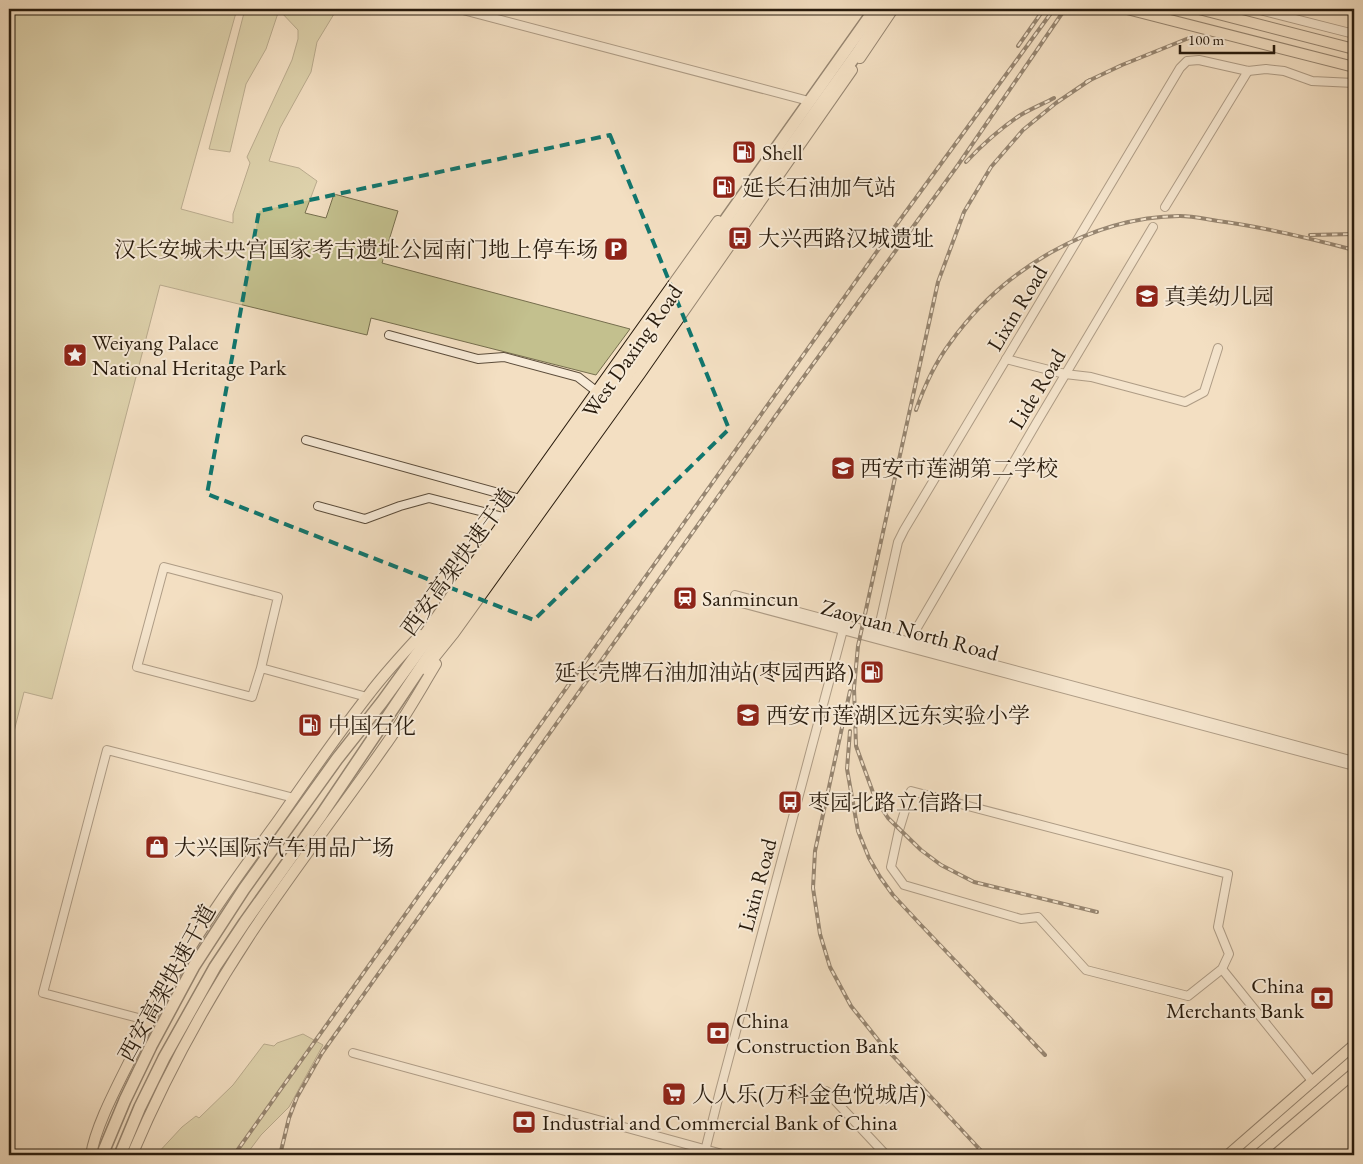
<svg xmlns="http://www.w3.org/2000/svg" width="1363" height="1164" font-family="'EB Garamond','Noto Serif SC',serif">
  <style>
    .green { fill: #c3c08e; stroke: #766e4e }
    .lines { fill: none; stroke-linecap: round; stroke-linejoin: round }
    .minor-casing { stroke: #5c4d3b; stroke-width: 10 }
    .major-casing { stroke: #291c0e; stroke-width: 12 }
    .highway-casing { stroke: #291c0e; stroke-width: 14 }
    .minor { stroke: #f7ead7; stroke-width: 8 }
    .major { stroke: #f3dfc2; stroke-width: 10 }
    .highway { stroke: #f3dfc2; stroke-width: 11 }
    .rail-casing { stroke: #291c0e; stroke-width: 4 }
    .rail { stroke: #f7ead7; stroke-width: 2; stroke-dasharray: 5.5; stroke-linecap: butt }
    .marked { fill: none; stroke: #0f766e; stroke-width: 4; stroke-dasharray: 10 6; stroke-linejoin: round }
    .labels { text-anchor: middle; dominant-baseline: central; stroke-width: 4; stroke-linejoin: round; paint-order: stroke }
    .poi-label { font-size: 22px; fill: #291c0e; stroke: #f7ead7; text-anchor: start }
    .street-label { font-size: 22px; fill: #291c0e; stroke: #f7ead7 }
  </style>
  <rect width="100%" height="100%" fill="#f3dfc2"/>
  <filter id="stains"><feTurbulence type="fractalNoise" baseFrequency=".004" numOctaves="4"/><feColorMatrix values="0 0 0 0 .2 0 0 0 0 .09 0 0 0 0 .02 0 0 0 .5 -.17"/></filter>
  <radialGradient id="worn" r=".72"><stop offset=".6" stop-color="#630" stop-opacity="0"/><stop offset="1" stop-color="#630" stop-opacity=".3"/></radialGradient>
  <g class="green">
    <polygon points="9,9 237,9 181,209 233,223 233,214 250,163 247,157 292,60 298,39 298,30 279,10 266,49 246,84 230,152 209,149 245,9 336,9 334,14 317,42 311,72 280,128 269,161 299,168 317,181 305,213 326,218 334,194 398,211 382,263 630,329 596,375 371,318 367,335 160,285 52,699 24,692 9,751"/>
    <polygon points="303,1034 323,1045 289,1107 261,1135 246,1155 156,1155 182,1127 196,1116 199,1118 233,1085 264,1044 274,1046 277,1043"/>
  </g>
  <g class="lines">
    <g class="minor-casing">
      <g id="minor">
        <polyline points="459,9 805,100"/>
        <polyline points="1256,9 1354,34"/>
        <polyline points="1165,207 1248,71"/>
        <polyline points="389,335 478,359 504,357 578,377 596,391"/>
        <polyline points="1006,359 1065,374 1091,377 1185,402 1204,392 1218,348"/>
        <polyline points="306,440 520,499"/>
        <polyline points="318,506 365,519 400,506 429,498 507,518"/>
        <polyline points="877,636 898,542 904,530 1180,68 1187,61 1199,60 1248,71 1266,69 1284,71 1312,81 1354,83"/>
        <polyline points="907,645 1037,422 1153,227"/>
        <polyline points="261,668 252,697 137,667 164,567 278,597 261,668 367,697"/>
        <polyline points="1354,761 735,595 734,601 1354,766"/>
        <polyline points="1222,969 1229,954 1218,927 1228,874 911,791 899,830 891,867 904,885 1021,919 1038,917 1086,970 1188,996 1222,969 1313,1082"/>
        <polyline points="150,1021 43,993 107,750 294,798"/>
        <polyline points="353,1053 726,1155"/>
        <polyline points="826,1091 886,1155"/>
        <polyline points="704,1155 720,1091 844,626"/>
      </g>
    </g>
    <g class="major-casing">
      <g id="major">
        <polyline points="1127,9 1354,67"/>
        <polyline points="1199,9 1354,49"/>
        <polyline points="860,58 893,9"/>
        <polyline points="418,644 458,586 718,221"/>
        <polyline points="425,669 454,633 640,374 852,70"/>
        <path d="M91 1155C96 1124 119 1083 133 1054 147 1026 162 997 177 970 207 918 242 870 277 822 307 779 337 735 370 693 385 673 403 654 420 635"/>
        <path d="M132 1155C165 1077 205 1003 252 932 294 869 340 810 384 747 403 721 419 692 436 664"/>
        <polyline points="1228,1155 1354,1045"/>
        <polyline points="1258,1155 1354,1073"/>
      </g>
    </g>
    <g class="highway-casing">
      <g id="highway">
        <polyline points="102,1155 125,1100 151,1046 194,966 244,889 286,830 337,759 382,702 451,607 875,9"/>
        <polyline points="120,1155 140,1107 164,1058 215,967 245,922 322,814 458,612 858,52 886,9"/>
      </g>
    </g>
    <use href="#minor" class="minor"/>
    <use href="#major" class="major"/>
    <use href="#highway" class="highway"/>
    <g class="rail-casing">
      <g id="rail">
        <polyline points="1018,46 1044,9"/>
        <polyline points="1090,80 1056,103 1023,130 991,167 964,212 938,282 858,646 854,688 856,746 875,798 888,818 921,850 941,865 974,882 1097,912"/>
        <polyline points="1086,82 1122,65 1189,38"/>
        <path d="M966 162C982 145 1000 129 1019 116 1030 109 1043 104 1054 98"/>
        <polyline points="1310,235 1354,234"/>
        <path d="M916 410C924 387 935 363 950 343 1002 270 1090 217 1180 216 1192 216 1205 219 1218 221 1264 227 1309 238 1354 250"/>
        <polyline points="850,691 815,851 813,888 820,934 830,967 851,1006 879,1041 985,1155"/>
        <polyline points="850,731 847,769 858,831 869,858 880,877 893,895 920,924 1045,1055"/>
        <polyline points="234,1155 883,243 1054,9"/>
        <polyline points="280,1155 289,1118 297,1097 322,1053 784,404 958,165 1065,9"/>
      </g>
    </g>
    <use href="#rail" class="rail"/>
  </g>
  <path d="M0 0H1363V1164H0ZM610 135 729 429 534 620 207 494 259 211Z" fill="#f3dfc2" fill-opacity=".55" fill-rule="evenodd"/>
  <path class="marked" d="M610 135 729 429 534 620 207 494 259 211Z"/>
  <defs>
    <g id="fuel-square" transform="scale(1.25)"><rect x="-9" y="-9" width="18" height="18" rx="4" fill="#8f2418" stroke="#f7ead7"/><path d="M-5.5-6h7V0h2V4h1.3V-2.5L3-4.5l.8-.8L6-3V5H2.5V1h-1V6h-7ZM-4.2-4.7v3.2H.2V-4.7Z" fill="#fff"/></g>
    <g id="bus-square" transform="scale(1.25)"><rect x="-9" y="-9" width="18" height="18" rx="4" fill="#8f2418" stroke="#f7ead7"/><path d="M-5-6H5V4H4V6H2V4H-2V6H-4V4H-5ZM-3.5-4V0h7V-4ZM-3.5 1.2v1.5H-2V1.2ZM2 1.2v1.5H3.5V1.2Z" fill="#fff"/></g>
    <g id="parking-square" transform="scale(1.25)"><rect x="-9" y="-9" width="18" height="18" rx="4" fill="#8f2418" stroke="#f7ead7"/><path d="M-3.5-5.5H1a3.5 3.5 0 0 1 0 7H-1V5.5H-3.5ZM-1-3.4V-.6H.8a1.4 1.4 0 0 0 0-2.8Z" fill="#fff"/></g>
    <g id="school-square" transform="scale(1.25)"><rect x="-9" y="-9" width="18" height="18" rx="4" fill="#8f2418" stroke="#f7ead7"/><path d="M0-5L7-2L0 1L-7-2ZM-4 1L0 2.5L4 1V4Q0 6-4 4Z" fill="#fff"/></g>
    <g id="sight-square" transform="scale(1.25)"><rect x="-9" y="-9" width="18" height="18" rx="4" fill="#8f2418" stroke="#f7ead7"/><path d="M0-6L1.8-2.2L6-1.7L2.9 1.2L3.7 5.4L0 3.3L-3.7 5.4L-2.9 1.2L-6-1.7L-1.8-2.2Z" fill="#fff"/></g>
    <g id="station-square" transform="scale(1.25)"><rect x="-9" y="-9" width="18" height="18" rx="4" fill="#8f2418" stroke="#f7ead7"/><path d="M-3-6H3Q5-6 5-4V2Q5 4 3 4L4.5 6H3L1.5 4h-3L-3 6H-4.5L-3 4Q-5 4-5 2V-4Q-5-6-3-6ZM-3.5-4v3h7v-3ZM-3.5 1v1.5H-2V1ZM2 1v1.5H3.5V1Z" fill="#fff"/></g>
    <g id="shop-square" transform="scale(1.25)"><rect x="-9" y="-9" width="18" height="18" rx="4" fill="#8f2418" stroke="#f7ead7"/><path d="M-5-2.5h2.3a2.7 3.5 0 0 1 5.4 0H5L5.5 6h-11ZM-1.5-2.5h3a1.5 2.3 0 0 0-3 0Z" fill="#fff"/></g>
    <g id="bank-square" transform="scale(1.25)"><rect x="-9" y="-9" width="18" height="18" rx="4" fill="#8f2418" stroke="#f7ead7"/><path d="M-6-4H6V4H-6ZM0-2.3a2.3 2.3 0 1 0 0 4.6a2.3 2.3 0 1 0 0-4.6Z" fill="#fff"/></g>
    <g id="supermarket-square" transform="scale(1.25)"><rect x="-9" y="-9" width="18" height="18" rx="4" fill="#8f2418" stroke="#f7ead7"/><path d="M-6-5.5h2.5l.6 2H6L4.5 2H-2.5L-4.4-4H-6ZM-1.5 3.2a1.3 1.3 0 1 0 .1 0ZM3 3.2a1.3 1.3 0 1 0 .1 0Z" fill="#fff"/></g>
  </defs>
  <g fill-rule="evenodd">
    <use href="#fuel-square" x="744" y="152"/>
    <use href="#fuel-square" x="724" y="187"/>
    <use href="#bus-square" x="740" y="238"/>
    <use href="#parking-square" x="616" y="249"/>
    <use href="#school-square" x="1147" y="296"/>
    <use href="#sight-square" x="75" y="355"/>
    <use href="#school-square" x="843" y="468"/>
    <use href="#station-square" x="685" y="598"/>
    <use href="#fuel-square" x="872" y="672"/>
    <use href="#school-square" x="748" y="715"/>
    <use href="#fuel-square" x="310" y="725"/>
    <use href="#bus-square" x="790" y="802"/>
    <use href="#shop-square" x="157" y="847"/>
    <use href="#bank-square" x="1322" y="998"/>
    <use href="#bank-square" x="718" y="1033"/>
    <use href="#supermarket-square" x="674" y="1094"/>
    <use href="#bank-square" x="524" y="1122"/>
  </g>
  <g class="labels">
    <g class="poi-label">
      <text x="762" y="152">Shell</text>
      <text x="742" y="187">延长石油加气站</text>
      <text x="758" y="238">大兴西路汉城遗址</text>
      <text x="598" y="249" text-anchor="end">汉长安城未央宫国家考古遗址公园南门地上停车场</text>
      <text x="1164" y="296">真美幼儿园</text>
      <text x="92" y="342">Weiyang Palace<tspan x="92" dy="25">National Heritage Park</tspan></text>
      <text x="860" y="468">西安市莲湖第二学校</text>
      <text x="702" y="598">Sanmincun</text>
      <text x="854" y="672" text-anchor="end">延长壳牌石油加油站(枣园西路)</text>
      <text x="766" y="715">西安市莲湖区远东实验小学</text>
      <text x="328" y="725">中国石化</text>
      <text x="808" y="802">枣园北路立信路口</text>
      <text x="174" y="847">大兴国际汽车用品广场</text>
      <text x="1304" y="985" text-anchor="end">China<tspan x="1304" dy="25">Merchants Bank</tspan></text>
      <text x="736" y="1020">China<tspan x="736" dy="25">Construction Bank</tspan></text>
      <text x="692" y="1094">人人乐(万科金色悦城店)</text>
      <text x="542" y="1122">Industrial and Commercial Bank of China</text>
    </g>
    <g class="street-label">
      <text transform="translate(1017 308) rotate(-59)">Lixin Road</text>
      <text transform="translate(632 351) rotate(-55)">West Daxing Road</text>
      <text transform="translate(1037 389) rotate(-59)">Lide Road</text>
      <text transform="translate(458 562) rotate(-54)">西安高架快速干道</text>
      <text transform="translate(910 630) rotate(15)">Zaoyuan North Road</text>
      <text transform="translate(757 885) rotate(-75)">Lixin Road</text>
      <text transform="translate(167 983) rotate(-61)">西安高架快速干道</text>
    </g>
  </g>
  <rect width="1363" height="1164" fill="none" stroke="#f3dfc2" stroke-width="30"/>
  <rect x="10" y="10" width="1343" height="1144" fill="none" stroke="#291c0e" stroke-width="2.5"/>
  <rect x="15" y="15" width="1333" height="1134" fill="none" stroke="#291c0e"/>
  <path d="M1180 45v8h94v-8" fill="none" stroke="#291c0e" stroke-width="2.5"/>
  <text x="1188" y="45" font-size="15" fill="#291c0e" stroke="#f7ead7" stroke-width="4" paint-order="stroke">100 m</text>
  <rect width="100%" height="100%" filter="url(#stains)"/>
  <rect width="100%" height="100%" fill="url(#worn)"/>
</svg>
